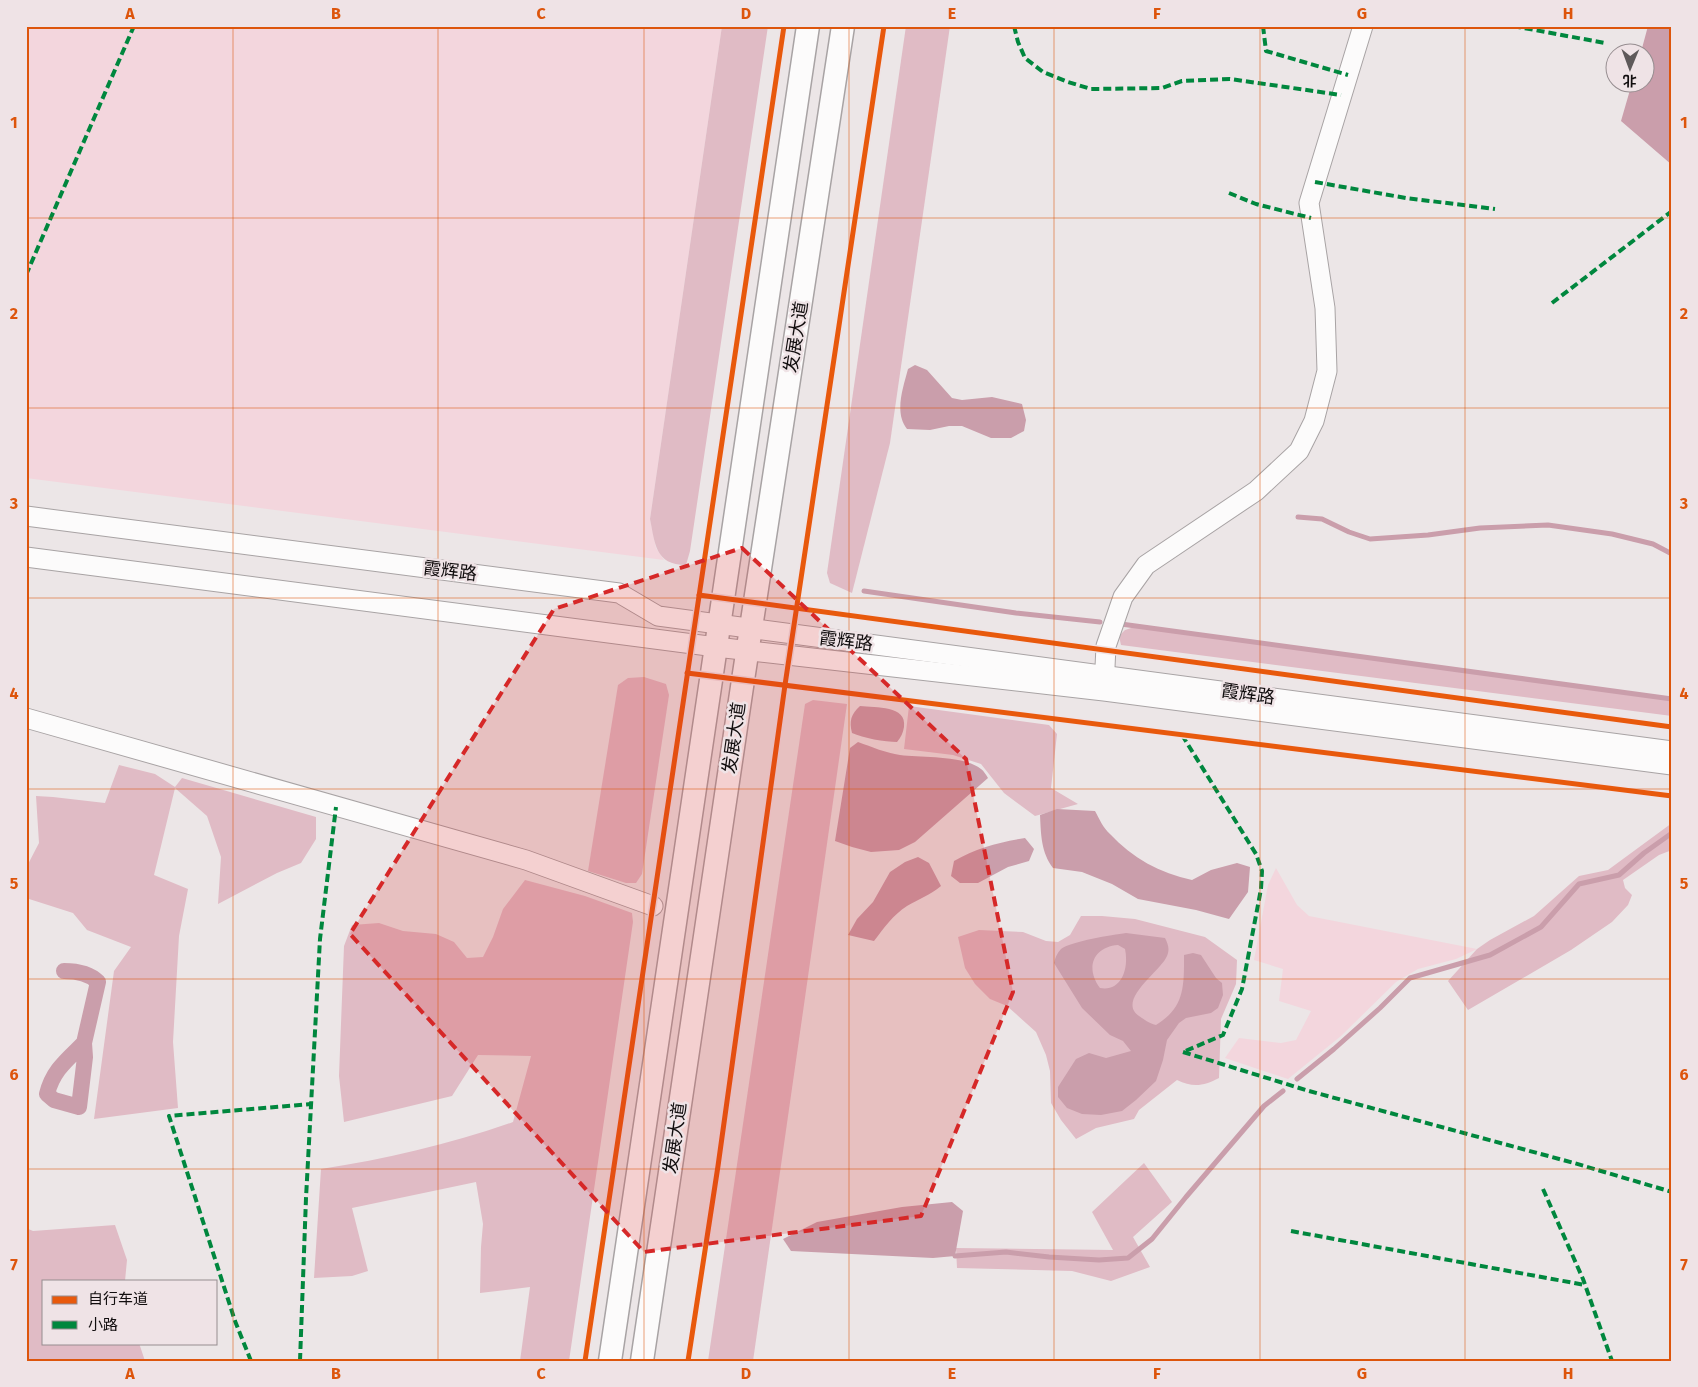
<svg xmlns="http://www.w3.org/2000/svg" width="1698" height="1387" font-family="'Fira Sans','Noto Sans SC',sans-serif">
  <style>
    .green { fill: #f3d6dd }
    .forest { fill: #e0bbc5 }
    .water { fill: #ca9eab; fill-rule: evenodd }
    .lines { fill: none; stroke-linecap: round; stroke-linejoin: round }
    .stream { stroke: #ca9eab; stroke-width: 5 }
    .canal { stroke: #ca9eab; stroke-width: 16 }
    .minor-casing { stroke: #a8a3a4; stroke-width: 21 }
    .major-casing { stroke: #a8a3a4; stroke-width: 25 }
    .minor { stroke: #fcfbfb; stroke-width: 19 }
    .major { stroke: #fcfbfb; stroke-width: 22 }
    .quiet { stroke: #00873e; stroke-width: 4; stroke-dasharray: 8 4; stroke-linecap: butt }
    .cycleway-casing { stroke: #efe3e6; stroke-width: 8 }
    .cycleway { stroke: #e8590c; stroke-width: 5 }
    .marked { fill: #d62828; fill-opacity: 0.2; stroke: #d62828; stroke-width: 4; stroke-dasharray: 10 6; stroke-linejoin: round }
    .grid { fill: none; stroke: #dd550c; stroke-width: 1; stroke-opacity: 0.55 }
    .labels { text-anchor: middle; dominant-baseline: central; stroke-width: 5; stroke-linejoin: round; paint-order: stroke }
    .street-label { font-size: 18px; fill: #110d0e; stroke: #efe3e6 }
    .neatline { fill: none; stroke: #dd550c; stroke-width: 2 }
    .grid-label { font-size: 16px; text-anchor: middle; font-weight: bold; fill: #dd550c }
  </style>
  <rect width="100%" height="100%" fill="#ece6e7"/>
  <g class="green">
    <polygon points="26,26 722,26 650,519 656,548 664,560 26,478"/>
    <polygon points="1276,868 1297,905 1309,916 1477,949 1456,959 1418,969 1396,982 1341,1036 1288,1079 1225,1058 1239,1038 1281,1043 1296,1040 1311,1011 1279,1001 1283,969 1254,960 1268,885"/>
  </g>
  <g class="forest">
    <path d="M722 26H768L690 551 686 565C655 565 655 543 650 519Z"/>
    <polygon points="906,26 950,26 890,443 852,593 830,583 827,573"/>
    <polygon points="1137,626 1672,699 1672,716 1121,645 1119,636 1125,630"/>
    <polygon points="644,677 666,684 669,695 642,874 636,883 626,883 588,871 618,685 628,678"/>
    <polygon points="813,700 847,704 753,1361 708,1361 805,704"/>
    <polygon points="909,706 1049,725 1057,734 1051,788 1078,804 1035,816 1004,793 981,764 953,755 904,749"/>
    <polygon points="119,765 155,774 175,787 182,778 316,817 316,839 301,863 277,873 218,904 221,857 207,816 175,788 154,875 188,889 179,936 173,1042 178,1108 94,1119 114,971 131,947 87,930 73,913 26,898 26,868 39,843 36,796 53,797 105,803"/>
    <polygon points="1672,809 1672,850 1659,855 1623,880 1625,888 1632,895 1628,905 1612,922 1571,950 1468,1010 1448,981 1477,949 1490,940 1534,916 1579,876 1608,870 1672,823 1669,810"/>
    <path d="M525 880 585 896 632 913 633 922 569 1361H520L530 1287 480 1293 481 1247 483 1224 476 1182 352 1208 368 1271 352 1276 314 1278 321 1169C386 1159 451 1144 513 1122L531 1056 478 1055 452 1096 344 1122 339 1076 344 946 352 925 379 923 403 931 436 934 454 942 467 958 483 957 493 937 503 909Z"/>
    <path d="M1081 916H1102L1135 919 1205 937 1237 960 1236 984 1221 1019 1219 1078C1204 1086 1193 1088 1177 1080L1139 1110 1134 1119 1096 1128 1076 1139 1061 1120 1051 1103 1050 1071 1046 1055 1036 1032 1007 1006 990 999 975 984 965 968 958 937 979 930 1023 932 1046 941 1058 942 1070 935Z"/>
    <polygon points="1144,1163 1172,1202 1133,1237 1150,1267 1111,1281 1072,1271 957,1268 956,1248 1113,1250 1092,1212"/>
    <polygon points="115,1225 127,1260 125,1281 44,1281 44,1343 139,1343 145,1361 26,1361 26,1228 33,1231"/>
  </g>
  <g class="water">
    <polygon points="1648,26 1672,26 1672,165 1621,121 1632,83 1646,82 1646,52 1641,52"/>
    <path d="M915 365 927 370 952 398 962 400 992 397 1022 404 1026 420 1024 431 1011 438H991L962 426H949L930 430 907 429C894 413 903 388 908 369Z"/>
    <path d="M860 706C876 708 907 705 904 727 903 733 901 737 897 742 885 742 863 738 852 733 849 721 851 714 860 706Z"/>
    <path d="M858 742C872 747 886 753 900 755 922 758 963 755 981 769 984 771 986 775 988 778L915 842 899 850 871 852 852 847 835 841 850 748Z"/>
    <path d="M1057 809 1095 811C1099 818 1103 828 1110 834 1132 858 1160 873 1192 880L1211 870 1237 863 1250 867 1248 892 1229 919 1196 910 1138 899 1112 884 1082 872 1053 868C1041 852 1041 835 1040 815Z"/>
    <path d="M1025 838 1034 849 1029 861 1008 867 978 883H960L951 876 954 861C976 848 1000 842 1025 838Z"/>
    <path d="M918 857 929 863 941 886C930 895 919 899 907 906 893 915 884 928 874 941L848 935 857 919 873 902 890 872 905 862Z"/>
    <path d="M1126 933 1165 938C1168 944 1170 949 1167 956 1161 971 1116 1000 1139 1016 1145 1020 1148 1023 1156 1025 1185 1007 1184 986 1184 955L1193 953 1201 955 1216 978 1222 983 1223 995 1218 1008 1211 1013 1186 1018 1179 1023 1167 1040 1163 1060 1156 1081 1136 1100 1122 1111 1101 1115 1082 1114 1067 1108 1058 1097V1087L1076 1059 1089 1053 1106 1058 1131 1051 1123 1041 1110 1035 1082 1008 1054 963C1055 958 1057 953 1061 949 1072 941 1112 935 1126 933ZM1118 945 1125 949C1129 968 1122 992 1100 988 1085 968 1093 947 1118 945Z"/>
    <polygon points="952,1202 963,1211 955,1256 933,1258 791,1251 783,1239 817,1222 902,1207"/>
  </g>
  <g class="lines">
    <g class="stream">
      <polyline points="1298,517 1322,519 1349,532 1370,539 1428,535 1480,528 1548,525 1612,534 1653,544 1672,554"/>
      <polyline points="864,591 1016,613 1100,622"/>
      <polyline points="1121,624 1672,699"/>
      <polyline points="1297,1079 1334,1049 1380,1008 1410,978 1490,955 1541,927 1579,884 1619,875 1644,853 1672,833"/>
      <polyline points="955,1256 1006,1252 1049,1257 1099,1260 1128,1258 1152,1239 1186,1197 1264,1106 1283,1091"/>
    </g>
    <path class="canal" d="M64 971C76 971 89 973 98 982L84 1043 85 1057 79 1107 54 1100 47 1094C53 1070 67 1060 84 1043"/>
    <g class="minor-casing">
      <g id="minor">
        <polyline points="26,516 619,593 658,616 1672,751"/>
        <polyline points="26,557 716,647 1104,691 1672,765"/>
        <polyline points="1104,688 1106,646 1123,597 1146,565 1256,491 1299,451 1314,421 1327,371 1325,308 1309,203 1363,26"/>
        <polyline points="26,718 526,860 653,906"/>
      </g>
    </g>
    <g class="major-casing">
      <g id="major">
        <polyline points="610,1361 808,26"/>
        <polyline points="642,1361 743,680 843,26"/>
      </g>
    </g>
    <use href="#minor" class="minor"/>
    <use href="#major" class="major"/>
    <g class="quiet">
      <polyline points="1014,26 1018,42 1025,58 1043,72 1068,82 1091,89 1162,88 1182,81 1230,79 1341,95"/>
      <polyline points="1263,26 1266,51 1348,75"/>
      <polyline points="1513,26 1605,43"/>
      <polyline points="1315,182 1406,198 1495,209"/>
      <polyline points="1229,193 1256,204 1311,218"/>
      <polyline points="26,275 134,26"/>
      <polyline points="1552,303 1672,211"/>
      <polyline points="1182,735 1256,854 1262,871 1261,889 1242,989 1223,1035 1183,1052"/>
      <polyline points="1183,1052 1309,1091 1574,1163 1672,1192"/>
      <polyline points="1543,1189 1583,1279 1612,1361"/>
      <polyline points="1291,1231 1585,1285"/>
      <polyline points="251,1361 235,1321 169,1116 311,1104"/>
      <polyline points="300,1361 306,1198 320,939 336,807"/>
    </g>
    <g class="cycleway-casing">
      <g id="cycleway">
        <polyline points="699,595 1672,727"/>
        <polyline points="687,673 1672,796"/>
        <polyline points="585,1361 784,26"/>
        <polyline points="688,1361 718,1166 785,685 884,26"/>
      </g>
    </g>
    <use href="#cycleway" class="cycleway"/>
  </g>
  <path class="marked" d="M742 548 966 759 1013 992 921 1216 644 1252 350 934 554 609Z"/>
  <path class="grid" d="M233 26V1361M438 26V1361M644 26V1361M849 26V1361M1054 26V1361M1260 26V1361M1465 26V1361M26 218H1672M26 408H1672M26 598H1672M26 789H1672M26 979H1672M26 1169H1672"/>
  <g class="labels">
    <g class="street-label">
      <text transform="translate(796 337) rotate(-81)">发展大道</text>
      <text transform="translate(450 571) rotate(7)">霞辉路</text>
      <text transform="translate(846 641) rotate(7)">霞辉路</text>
      <text transform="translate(1248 694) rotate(8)">霞辉路</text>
      <text transform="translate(734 738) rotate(-82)">发展大道</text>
      <text transform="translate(675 1138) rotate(-82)">发展大道</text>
    </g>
  </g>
  <rect width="1698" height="1387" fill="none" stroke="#efe3e6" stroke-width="55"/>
  <rect x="42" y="1280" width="175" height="65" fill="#efe3e6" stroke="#968d90"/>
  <rect x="52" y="1296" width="25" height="8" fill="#e8590c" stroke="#968d90"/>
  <text x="88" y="1304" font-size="15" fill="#110d0e">自行车道</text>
  <rect x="52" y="1321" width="25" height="8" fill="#00873e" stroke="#968d90"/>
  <text x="88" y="1330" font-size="15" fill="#110d0e">小路</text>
  <g transform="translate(1630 68) rotate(181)"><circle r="24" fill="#efe3e6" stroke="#968d90"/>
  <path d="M0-4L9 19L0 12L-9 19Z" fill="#5e595a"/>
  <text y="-8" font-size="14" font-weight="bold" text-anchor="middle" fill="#110d0e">北</text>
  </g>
  <rect x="28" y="28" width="1642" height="1332" class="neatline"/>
  <g class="grid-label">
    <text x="130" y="19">A</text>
    <text x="336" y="19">B</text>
    <text x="541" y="19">C</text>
    <text x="746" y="19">D</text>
    <text x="952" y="19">E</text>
    <text x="1157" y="19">F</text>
    <text x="1362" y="19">G</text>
    <text x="1568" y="19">H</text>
    <text x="14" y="128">1</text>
    <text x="1684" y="128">1</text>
    <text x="14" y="319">2</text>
    <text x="1684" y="319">2</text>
    <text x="14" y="509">3</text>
    <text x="1684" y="509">3</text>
    <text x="14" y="699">4</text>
    <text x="1684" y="699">4</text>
    <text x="14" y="889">5</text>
    <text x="1684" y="889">5</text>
    <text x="14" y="1080">6</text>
    <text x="1684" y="1080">6</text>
    <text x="14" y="1270">7</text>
    <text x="1684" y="1270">7</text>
    <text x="130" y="1379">A</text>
    <text x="336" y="1379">B</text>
    <text x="541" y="1379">C</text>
    <text x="746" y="1379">D</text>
    <text x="952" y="1379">E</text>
    <text x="1157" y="1379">F</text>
    <text x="1362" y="1379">G</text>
    <text x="1568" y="1379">H</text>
  </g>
</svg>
